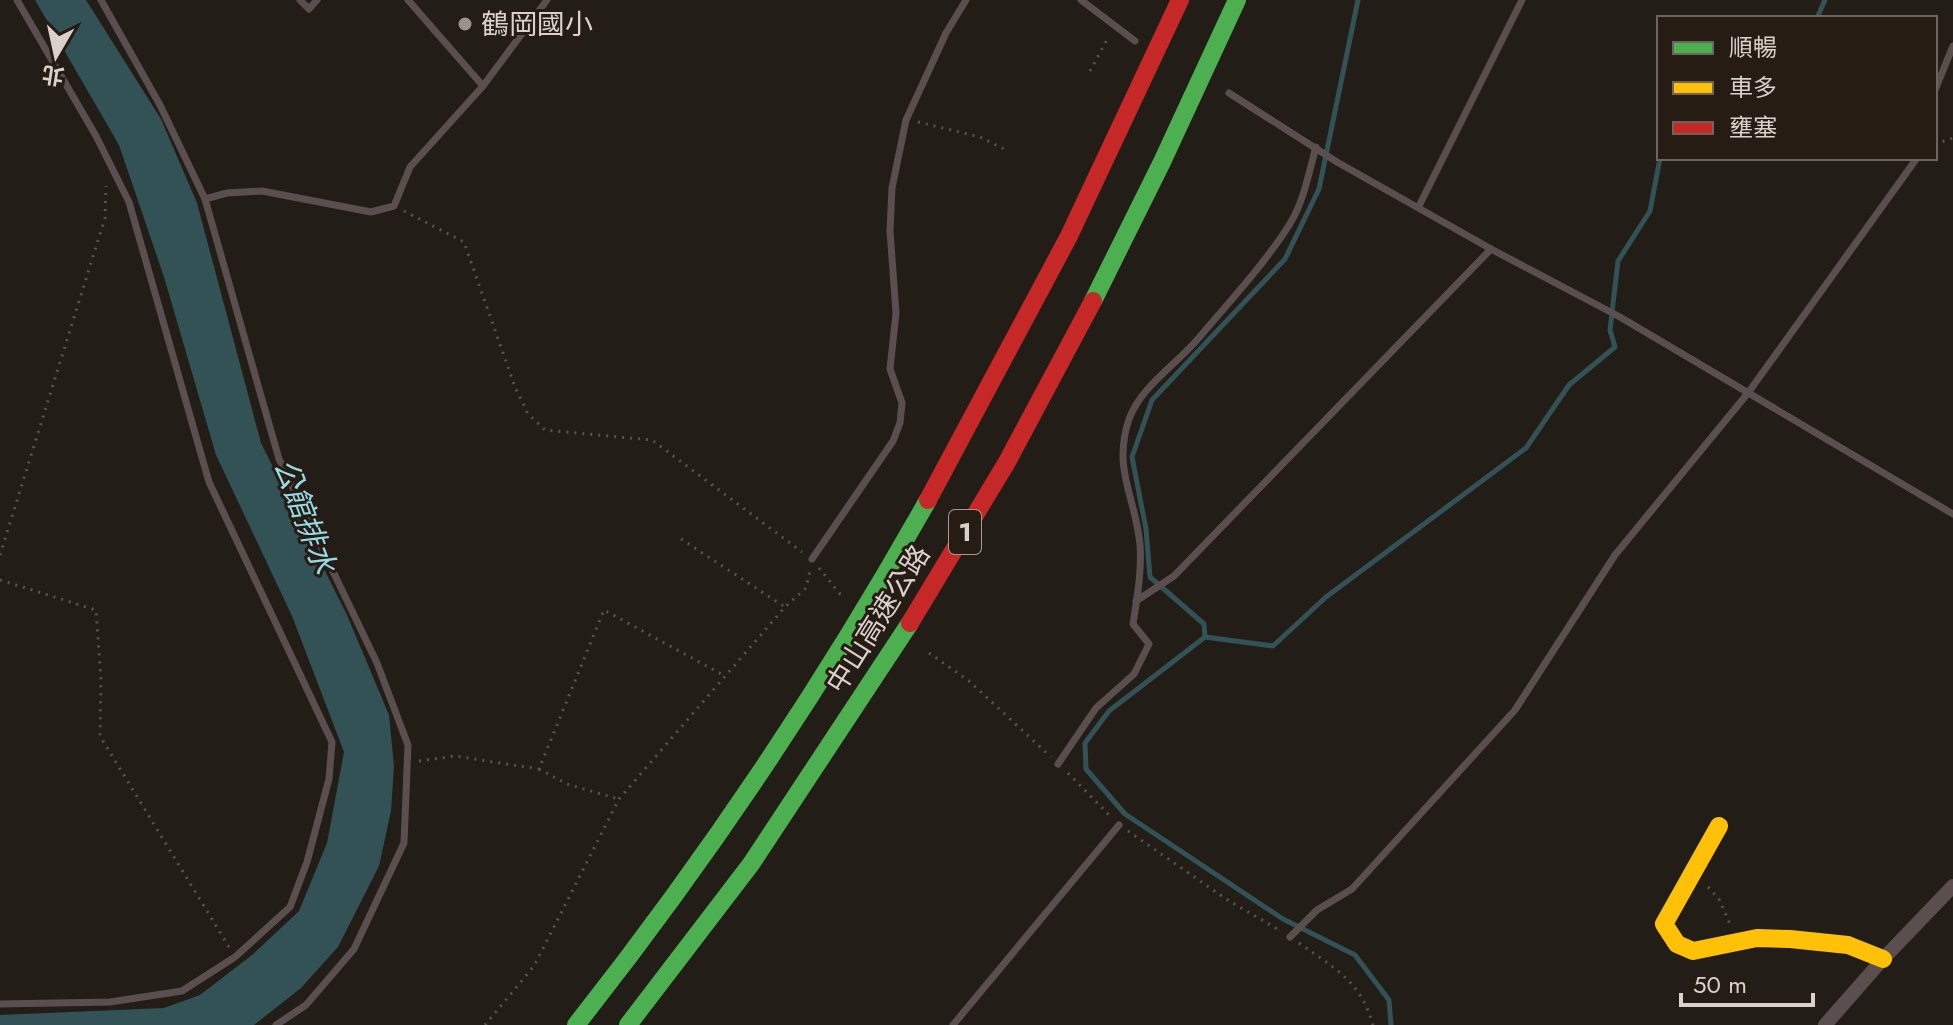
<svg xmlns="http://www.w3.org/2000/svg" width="1953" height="1025" font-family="Jost,'Noto Sans TC',sans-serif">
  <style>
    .water { fill: #325256 }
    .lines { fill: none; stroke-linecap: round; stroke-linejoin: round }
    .stream { stroke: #325256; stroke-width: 5 }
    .path { stroke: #5a5351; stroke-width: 3; stroke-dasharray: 2 6; stroke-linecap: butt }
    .lane { stroke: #5a4f4e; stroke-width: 7 }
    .street { stroke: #5a4f4e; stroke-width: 14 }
    .fast { stroke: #4caf50; stroke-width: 18 }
    .slow { stroke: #ffc107; stroke-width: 18 }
    .jam { stroke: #c62828; stroke-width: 18 }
    .poi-dot { fill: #99928d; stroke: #271c14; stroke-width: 3 }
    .labels { text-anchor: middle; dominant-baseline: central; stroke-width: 6; stroke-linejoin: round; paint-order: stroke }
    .shield { fill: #271c14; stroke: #a49b95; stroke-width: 2 }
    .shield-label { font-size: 26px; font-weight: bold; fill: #d9d1cc }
    .poi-label { font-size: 28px; fill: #d9d1cc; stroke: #271c14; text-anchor: start }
    .street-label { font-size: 28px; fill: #d9d1cc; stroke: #271c14 }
    .water-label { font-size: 30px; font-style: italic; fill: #95dbe5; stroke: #271c14 }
  </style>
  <rect width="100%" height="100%" fill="#231d18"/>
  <polygon class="water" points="35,0 86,0 161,119 197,203 261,443 347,615 389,715 394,766 391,811 379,866 338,947 301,988 254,1025 0,1025 0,1015 164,1008 200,995 252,955 299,911 327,843 344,752 292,616 216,455 164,277 119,145"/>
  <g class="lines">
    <g class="stream">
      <polyline points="1817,18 1825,0"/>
      <polyline points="1205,637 1204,624 1150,577 1146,529 1132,457 1152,400 1285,259 1319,189 1358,0"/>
      <polyline points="1391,1025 1389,1000 1355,955 1283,919 1125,814 1086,769 1085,743 1109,711 1205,637 1273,646 1326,597 1526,448 1569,385 1615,347 1610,330 1618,261 1650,211 1660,158"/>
    </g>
    <g class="path">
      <polyline points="1090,71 1109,36"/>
      <polyline points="918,122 980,137 1008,151"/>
      <polyline points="1935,144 1953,138"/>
      <polyline points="404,211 464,242 515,387 528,414 545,430 652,440 802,552"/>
      <polyline points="681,539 785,607"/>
      <polyline points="0,555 105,218 106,186"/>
      <polyline points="819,568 844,599"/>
      <polyline points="0,580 96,610 101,679 100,736 229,947"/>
      <polyline points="929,653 969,681 1051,757"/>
      <polyline points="419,761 455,756 539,769 604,610 725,676"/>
      <polyline points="539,769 567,784 618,799"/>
      <polyline points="1068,773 1110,816"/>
      <polyline points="1128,831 1226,899 1279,930"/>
      <polyline points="1708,887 1719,899 1730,924"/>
      <path d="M1299 943C1334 968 1361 981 1373 1025"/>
      <polyline points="485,1025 534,966 619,799 785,607 806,588 810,571"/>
    </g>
    <g class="lane">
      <polyline points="101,0 160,105 205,199 279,459 377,663 408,745 404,843 354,949 306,1005 276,1025"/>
      <polyline points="300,0 309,9 317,0"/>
      <polyline points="408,0 483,86"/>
      <polyline points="1081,0 1135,41"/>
      <polyline points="1935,90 1953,46"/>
      <polyline points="1229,93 1337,162 1491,249 1620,317 1953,514"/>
      <polyline points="205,199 227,193 262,191 371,212 394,206 410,167 483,86 547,0"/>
      <polyline points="1419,206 1522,0"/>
      <polyline points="812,559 893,441 900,423 902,403 890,369 896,313 890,231 892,188 906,120 946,33 966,0"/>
      <polyline points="1136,601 1174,576 1491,249"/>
      <path d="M1058 764 1096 708 1134 674 1149 644 1133 624C1137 598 1142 570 1140 545 1136 498 1112 470 1129 419 1141 387 1174 366 1196 341 1225 307 1268 260 1291 222 1304 200 1309 172 1316 147"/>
      <polyline points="1290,937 1317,910 1352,889 1515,710 1615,555 1748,393 1917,158"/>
      <polyline points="0,1004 110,1002 182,991 235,957 290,907 307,862 329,779 332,742 209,482 129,202 96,136 17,0"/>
      <polyline points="953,1025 1119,825"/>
    </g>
    <polyline class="street" points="1825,1025 1883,959 1953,886"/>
    <g class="fast">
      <polyline points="1093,301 1162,162 1237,0"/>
      <path d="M576 1025C707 859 824 685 928 500"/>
      <polyline points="628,1025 751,864 910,623"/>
    </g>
    <polyline class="slow" points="1719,826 1664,924 1677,944 1693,951 1757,938 1790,939 1848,945 1883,959"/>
    <g class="jam">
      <polyline points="928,500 1069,236 1180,0"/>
      <polyline points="910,623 1007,462 1093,301"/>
    </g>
  </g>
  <circle class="poi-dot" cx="465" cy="24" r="8"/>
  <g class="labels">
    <rect class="shield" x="949" y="510" width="32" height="44" rx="6"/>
    <g class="shield-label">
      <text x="965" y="532">1</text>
    </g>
    <g class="poi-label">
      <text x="481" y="24">鶴岡國小</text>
    </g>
    <g class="street-label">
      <text transform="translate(878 619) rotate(-58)">中山高速公路</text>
    </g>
    <g class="water-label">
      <text transform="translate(305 516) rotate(69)">公館排水</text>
    </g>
  </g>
  <rect x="1657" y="16" width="280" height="144" fill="#271c14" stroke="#6e645e" stroke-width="2"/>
  <rect x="1673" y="42" width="40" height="12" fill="#4caf50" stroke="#6e645e" stroke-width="2"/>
  <text x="1729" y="56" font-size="24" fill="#d9d1cc">順暢</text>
  <rect x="1673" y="82" width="40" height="12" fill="#ffc107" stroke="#6e645e" stroke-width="2"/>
  <text x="1729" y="96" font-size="24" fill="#d9d1cc">車多</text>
  <rect x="1673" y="122" width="40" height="12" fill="#c62828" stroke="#6e645e" stroke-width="2"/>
  <text x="1729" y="136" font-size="24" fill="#d9d1cc">壅塞</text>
  <g transform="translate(56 56) rotate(189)" stroke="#271c14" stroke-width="6" paint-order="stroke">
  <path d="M0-6L14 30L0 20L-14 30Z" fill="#d9d1cc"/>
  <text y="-12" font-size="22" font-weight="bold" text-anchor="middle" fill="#d9d1cc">北</text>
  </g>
  <path d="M1681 993v12h132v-12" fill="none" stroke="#d9d1cc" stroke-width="4"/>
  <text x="1693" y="993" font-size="24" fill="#d9d1cc" stroke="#271c14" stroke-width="6" paint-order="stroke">50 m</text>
</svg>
